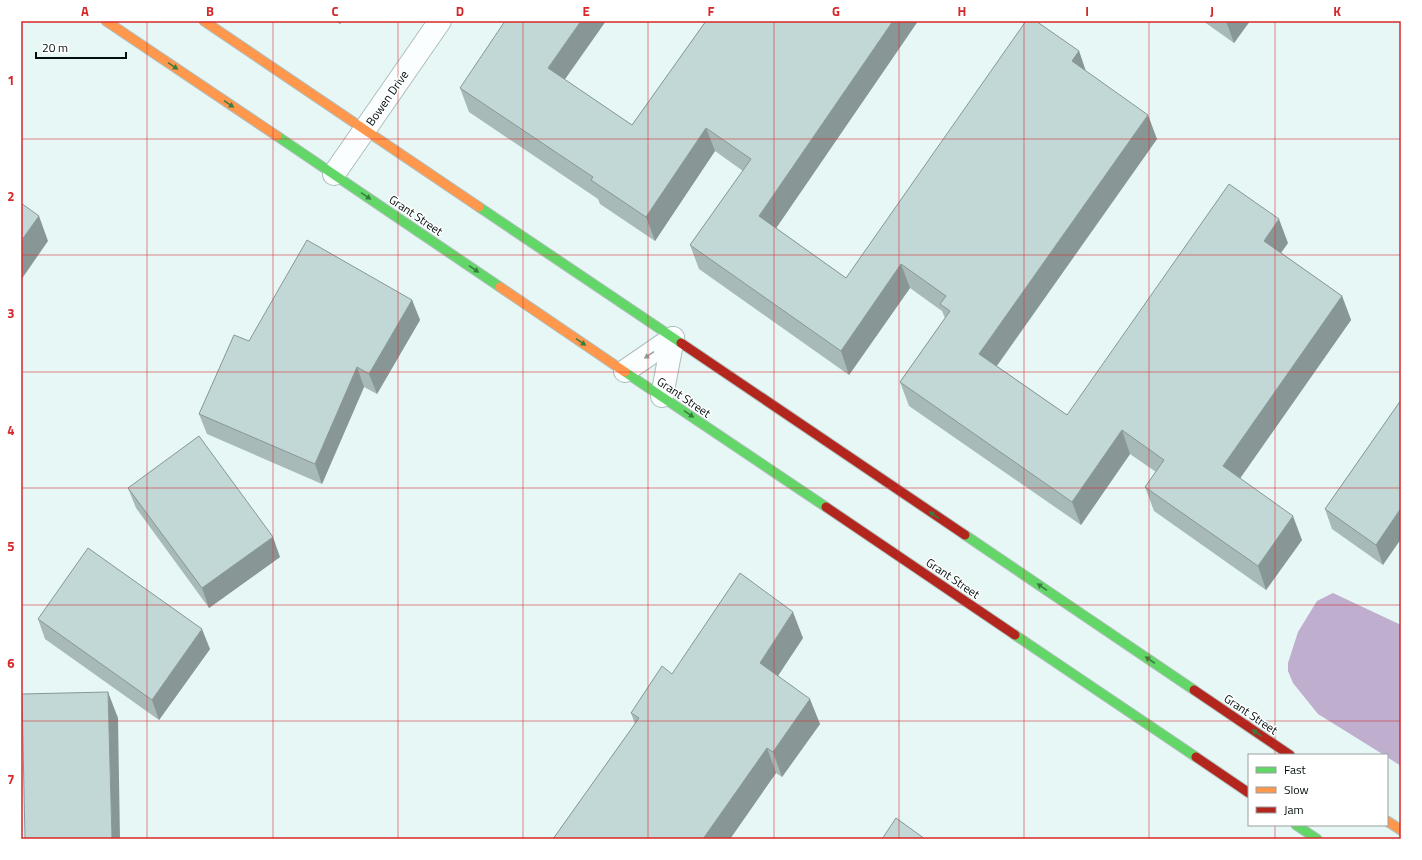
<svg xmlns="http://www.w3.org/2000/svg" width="1422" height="860" font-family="'Titillium Web',sans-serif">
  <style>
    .water { fill: #c0aece }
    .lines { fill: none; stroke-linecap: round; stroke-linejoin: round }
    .street-casing { stroke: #afbebc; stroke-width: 24 }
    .fast-casing { stroke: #afbebc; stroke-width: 11 }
    .slow-casing { stroke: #afbebc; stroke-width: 11 }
    .jam-casing { stroke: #afbebc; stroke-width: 11 }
    .street { stroke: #fbfefe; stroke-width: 22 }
    .fast { stroke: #63d668; stroke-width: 9 }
    .slow { stroke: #ff974d; stroke-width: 9 }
    .jam { stroke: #b3261e; stroke-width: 9 }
    .wall { fill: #a7bab8 }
    .shaded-wall { fill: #889796 }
    .building { fill: #c2d8d6; stroke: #889796 }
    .oneway { fill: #387c40 }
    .oneway2 { fill: #989e9e }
    .grid { fill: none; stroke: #d62828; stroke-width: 1; stroke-opacity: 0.55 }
    .labels { text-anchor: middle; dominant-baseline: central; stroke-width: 3; stroke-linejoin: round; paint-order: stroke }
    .street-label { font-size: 12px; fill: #030f0e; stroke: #fff }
    .neatline { fill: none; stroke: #d62828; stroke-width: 1.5 }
    .grid-label { font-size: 13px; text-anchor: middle; font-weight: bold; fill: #d62828 }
  </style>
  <rect width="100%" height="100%" fill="#e6f7f5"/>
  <polygon class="water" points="1333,593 1401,625 1401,766 1387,757 1387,755 1384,755 1318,714 1293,683 1288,671 1288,663 1298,632 1317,601"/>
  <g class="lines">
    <g class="street-casing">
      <g id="street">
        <polyline points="334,174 440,21"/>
        <polyline points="625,371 673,338"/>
        <polyline points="662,396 673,338"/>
      </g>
    </g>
    <g class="fast-casing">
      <g id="fast">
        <polyline points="277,136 500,287"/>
        <polyline points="479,207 681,343"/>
        <polyline points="625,372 826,507"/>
        <polyline points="965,535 1194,690"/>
        <polyline points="1015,635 1196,757"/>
        <polyline points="1296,825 1317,839"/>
      </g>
    </g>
    <g class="slow-casing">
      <g id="slow">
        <polyline points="106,21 277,136"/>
        <polyline points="204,21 479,207"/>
        <polyline points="500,287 625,372"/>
        <polyline points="1387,821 1401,830"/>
      </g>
    </g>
    <g class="jam-casing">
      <g id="jam">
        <polyline points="681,343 965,535"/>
        <polyline points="826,507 1015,635"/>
        <polyline points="1194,690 1290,755"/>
        <polyline points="1196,757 1249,793"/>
      </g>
    </g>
    <use href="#street" class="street"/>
    <use href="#fast" class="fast"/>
    <use href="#slow" class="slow"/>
    <use href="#jam" class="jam"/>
  </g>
  <g class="wall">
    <polygon points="335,21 342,21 340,24"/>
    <polygon points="706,21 918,21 776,228 846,278 1079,51 1086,71 1157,139 997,366 1067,415 1288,243 1281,253 1342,296 1351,320 1240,478 1302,540 1266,590 1154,511 1145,487 1156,472 1130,454 1081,525 909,406 900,382 945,318 942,311 910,288 849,375 699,269 690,245 743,171 715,151 655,241 600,204 598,199 469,112 460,88 565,80 632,125"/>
    <polygon points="1203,21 1250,21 1234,43"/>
    <polygon points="412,300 420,320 377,394 364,387 322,484 207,434 199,414"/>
    <polygon points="1401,400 1383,565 1332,529 1325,509"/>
    <polygon points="128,488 280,557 209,608 136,508"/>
    <polygon points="38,619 210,649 159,720 45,639"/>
    <polygon points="803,638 778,675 820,724 782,777 776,773 730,839 553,839 635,724 631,713 672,674"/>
  </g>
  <g class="shaded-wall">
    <polygon points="338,21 342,21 340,24"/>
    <polygon points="581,21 606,21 556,92 548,68"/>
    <polygon points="893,21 918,21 768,240 759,216"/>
    <polygon points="1226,21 1250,21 1234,43"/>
    <polygon points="1079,51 1087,75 1072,61"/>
    <polygon points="1148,115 1157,139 988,378 979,354"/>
    <polygon points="706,128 715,151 655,241 646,217"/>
    <polygon points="39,216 48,241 21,280 21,241"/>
    <polygon points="1279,219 1288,243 1272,265 1264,241"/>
    <polygon points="901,264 910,288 849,375 841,351"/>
    <polygon points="1342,296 1351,320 1232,490 1223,466"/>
    <polygon points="412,300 420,320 377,394 369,374"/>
    <polygon points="357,367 364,387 322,484 315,464"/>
    <polygon points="1122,430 1130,454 1081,525 1072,502"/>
    <polygon points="1401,508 1401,539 1383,565 1376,545"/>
    <polygon points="1293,516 1302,540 1266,590 1258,566"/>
    <polygon points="273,537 280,557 209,608 202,588"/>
    <polygon points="793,612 803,638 770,688 760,663"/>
    <polygon points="202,629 210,649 159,720 152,700"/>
    <polygon points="108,692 118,718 120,839 112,839"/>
    <polygon points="810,699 820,724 782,777 773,752"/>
    <polygon points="767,748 776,773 730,839 703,839"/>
  </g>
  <g class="building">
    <polygon points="505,21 581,21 548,68 632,125 706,21 893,21 759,216 846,278 1026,21 1036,21 1079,51 1072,61 1148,115 979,354 1067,415 1229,184 1279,219 1264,241 1342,296 1223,466 1293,516 1258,566 1145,487 1164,460 1122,430 1072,502 900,382 950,311 940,304 946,296 901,264 841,351 690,245 751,159 706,128 646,217 591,180 593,177 460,88"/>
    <polygon points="21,203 39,216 21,241"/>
    <polygon points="307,240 412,300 369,374 357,367 315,464 199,414 234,335 249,341"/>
    <polygon points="1401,400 1401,508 1376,545 1325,509"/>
    <polygon points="199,436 273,537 202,588 128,488"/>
    <polygon points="88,548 202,629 152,700 38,619"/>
    <polygon points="740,573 793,612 760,663 810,699 773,752 767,748 703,839 553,839 639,718 631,713 662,666 672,674"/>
    <polygon points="108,692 112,839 25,839 22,694"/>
    <polygon points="896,818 925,839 882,839"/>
  </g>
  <defs><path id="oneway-solid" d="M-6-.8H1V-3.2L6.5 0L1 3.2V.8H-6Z"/></defs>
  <g class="oneway">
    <use href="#oneway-solid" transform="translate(173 66) rotate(34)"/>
    <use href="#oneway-solid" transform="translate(229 104) rotate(34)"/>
    <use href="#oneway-solid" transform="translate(366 196) rotate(34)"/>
    <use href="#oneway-solid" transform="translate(474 269) rotate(34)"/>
    <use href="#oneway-solid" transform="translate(581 342) rotate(34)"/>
    <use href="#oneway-solid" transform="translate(689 414) rotate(34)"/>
    <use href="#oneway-solid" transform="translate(934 515) rotate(-146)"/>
    <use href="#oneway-solid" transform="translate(1042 587) rotate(-146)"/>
    <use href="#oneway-solid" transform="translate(1150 660) rotate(-146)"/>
    <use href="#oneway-solid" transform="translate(1257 733) rotate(-146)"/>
  </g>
  <use class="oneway2" href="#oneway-solid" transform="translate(649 355) rotate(145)"/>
  <path class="grid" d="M147 21V839M273 21V839M398 21V839M523 21V839M648 21V839M774 21V839M899 21V839M1024 21V839M1149 21V839M1275 21V755M21 139H1401M21 255H1401M21 372H1401M21 488H1401M21 605H1401M21 721H1401M1275 825V839"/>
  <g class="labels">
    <g class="street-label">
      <text transform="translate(387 98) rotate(-55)">Bowen Drive</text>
      <text transform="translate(416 215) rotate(34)">Grant Street</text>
      <text transform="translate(684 397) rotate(34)">Grant Street</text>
      <text transform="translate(953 578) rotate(34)">Grant Street</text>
      <text transform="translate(1251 714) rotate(34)">Grant Street</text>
    </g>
  </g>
  <rect width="1422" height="860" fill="none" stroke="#ffffff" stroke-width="44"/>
  <rect x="1248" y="754" width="140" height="72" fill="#ffffff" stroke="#9a9f9f"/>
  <rect x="1256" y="767" width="20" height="6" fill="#63d668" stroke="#9a9f9f"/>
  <text x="1284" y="774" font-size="12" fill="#030f0e">Fast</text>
  <rect x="1256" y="787" width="20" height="6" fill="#ff974d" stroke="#9a9f9f"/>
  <text x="1284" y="794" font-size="12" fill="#030f0e">Slow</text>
  <rect x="1256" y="807" width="20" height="6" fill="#b3261e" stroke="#9a9f9f"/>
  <text x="1284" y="814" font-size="12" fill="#030f0e">Jam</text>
  <path d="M36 52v6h90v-6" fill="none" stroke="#030f0e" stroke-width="2"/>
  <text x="42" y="52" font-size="12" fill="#030f0e" stroke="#ffffff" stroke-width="3" paint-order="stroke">20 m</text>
  <rect x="22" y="22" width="1378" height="816" class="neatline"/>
  <g class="grid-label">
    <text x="85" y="16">A</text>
    <text x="210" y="16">B</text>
    <text x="335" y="16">C</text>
    <text x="460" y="16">D</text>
    <text x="586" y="16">E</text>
    <text x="711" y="16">F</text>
    <text x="836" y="16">G</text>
    <text x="962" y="16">H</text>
    <text x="1087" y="16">I</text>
    <text x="1212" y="16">J</text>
    <text x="1337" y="16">K</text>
    <text x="11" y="85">1</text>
    <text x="11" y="201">2</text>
    <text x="11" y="318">3</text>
    <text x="11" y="435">4</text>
    <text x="11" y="551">5</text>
    <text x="11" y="668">6</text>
    <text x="11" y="784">7</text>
  </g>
</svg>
